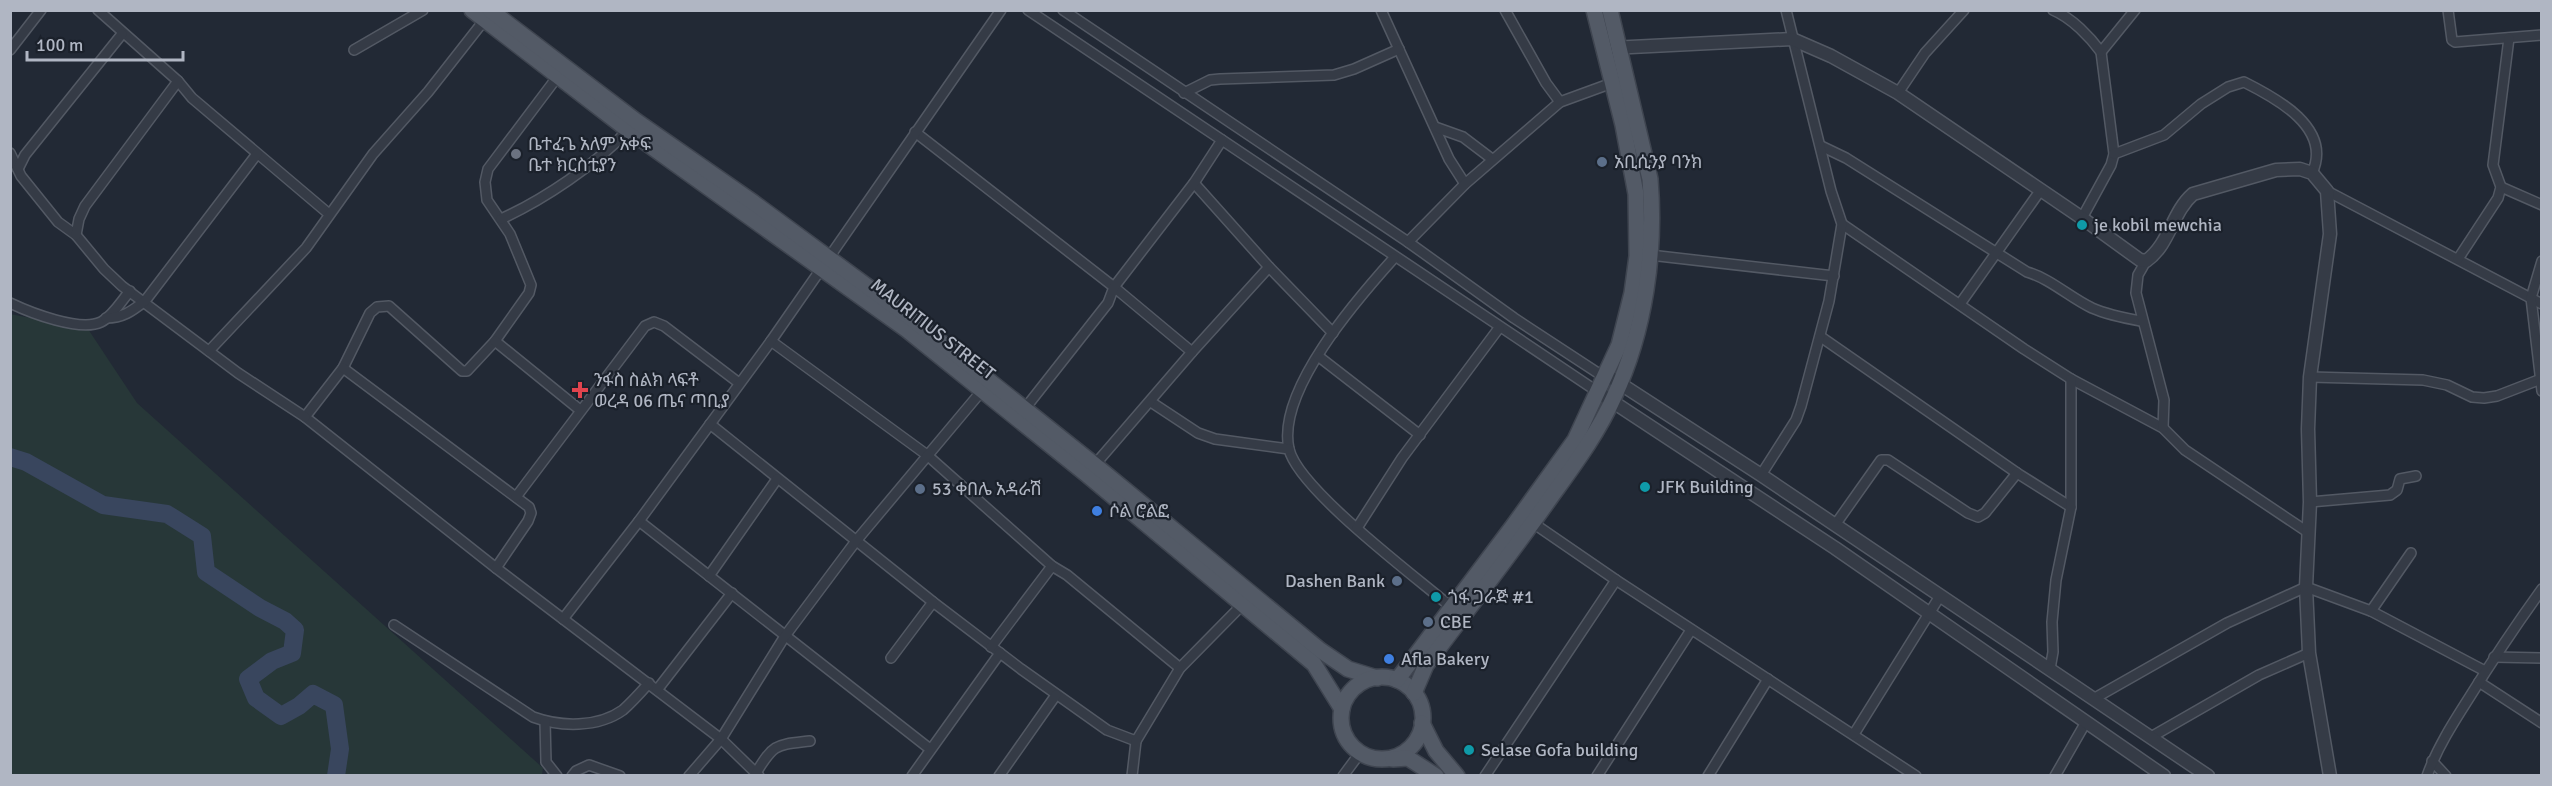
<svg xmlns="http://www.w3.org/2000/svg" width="2552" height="786" font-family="Signika,'Noto Sans Ethiopic',sans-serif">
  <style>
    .green { fill: #273738 }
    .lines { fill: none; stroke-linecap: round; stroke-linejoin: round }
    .river { stroke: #39465e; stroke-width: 18 }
    .minor-casing { stroke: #535964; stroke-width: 12 }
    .tertiary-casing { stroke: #535964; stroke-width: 15 }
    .primary-casing { stroke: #3f4550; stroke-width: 18 }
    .minor { stroke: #353b46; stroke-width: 9 }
    .tertiary { stroke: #353b46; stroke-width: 12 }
    .primary { stroke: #535a66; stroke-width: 15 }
    .worship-dot { fill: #6b7280; stroke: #1b212b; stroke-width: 2 }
    .service-dot { fill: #5c6f8a; stroke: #1b212b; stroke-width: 2 }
    .culture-dot { fill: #0f9aa8; stroke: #1b212b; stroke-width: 2 }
    .health-dot { fill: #e0444e; stroke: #1b212b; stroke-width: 2 }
    .shop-dot { fill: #3f7fe0; stroke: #1b212b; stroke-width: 2 }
    .labels { text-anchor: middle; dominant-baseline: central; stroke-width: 4.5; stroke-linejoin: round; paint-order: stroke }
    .poi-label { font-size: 18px; fill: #b0b6c3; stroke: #1b212b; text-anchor: start }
    .street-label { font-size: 18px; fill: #b0b6c3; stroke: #1b212b }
  </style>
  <rect width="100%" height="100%" fill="#222935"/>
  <polygon class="green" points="10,314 88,329 137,403 543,768 542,775 11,775"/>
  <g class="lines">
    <polyline class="river" points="10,457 26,462 103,505 167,514 202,536 206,572 260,608 285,621 295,630 292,653 272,661 248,679 256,698 281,716 299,706 313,694 334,705 340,749 336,776"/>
    <g class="minor-casing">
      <g id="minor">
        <polyline points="98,10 178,81 192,98 329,214"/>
        <polyline points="1028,10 1598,392"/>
        <polyline points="1063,10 1408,242 1514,318 1604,377"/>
        <polyline points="1381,10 1449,159 1465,184"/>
        <polyline points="1505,10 1546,83 1560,102"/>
        <path d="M2053 10C2072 18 2090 37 2101 52L2114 154 2111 165 2082 218"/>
        <polyline points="2448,10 2452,40 2455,42 2542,35"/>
        <polyline points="10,50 41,10"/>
        <polyline points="354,50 423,10"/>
        <polyline points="2101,52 2135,10"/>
        <polyline points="558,76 488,169 485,182 487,200 510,234 531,285 529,293 495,341 467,371 462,371 389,306 377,307 370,313 343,368 305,417 496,568 721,739 759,776"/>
        <polyline points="1184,93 1210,80 1220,79 1334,75 1354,69 1399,49"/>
        <polyline points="1898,93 1925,53 1964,10"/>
        <polyline points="1435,127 1463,137 1492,159"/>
        <polyline points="915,132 1114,287 1192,352"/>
        <path d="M1821 146 1846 158 2027 272C2051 279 2069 297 2092 308 2108 315 2124 318 2141 321"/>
        <polyline points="10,153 21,176 58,222 76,235 104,269 122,286 238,373 305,417"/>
        <path d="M2114 154 2164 135 2201 104 2228 87 2244 82C2276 98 2333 128 2312 173"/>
        <polyline points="18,169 25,155 122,34"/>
        <polyline points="1194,183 1269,267 1333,333"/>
        <polyline points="2501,187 2542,205"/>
        <polyline points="2327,191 2542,304"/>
        <path d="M501 219C543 200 597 164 628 130"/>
        <polyline points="1842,224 2024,349 2071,379 2163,428 2185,450 2309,533"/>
        <polyline points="76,235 79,219 85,206 178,81"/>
        <polyline points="1408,242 1465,184 1560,102 1612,83"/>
        <polyline points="1650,255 1834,276"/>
        <path d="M1394 258C1358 298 1276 391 1289 449 1298 489 1416 577 1451 607"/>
        <polyline points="2458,259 2498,198 2501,187 2493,165 2509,38"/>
        <polyline points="2146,261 2138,275 2136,293 2164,400 2163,428"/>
        <polyline points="2542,261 2531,298 2542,391"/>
        <path d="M10 303C31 313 80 332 101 322 113 316 122 300 130 291"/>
        <polyline points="1960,304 2040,191"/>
        <path d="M106 318C123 318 132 311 145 301L257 154"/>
        <polyline points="1821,337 2017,473 2071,507"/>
        <polyline points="495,341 580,410"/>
        <polyline points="771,341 927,455 1052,566 1067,575 1180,668"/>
        <polyline points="209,351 306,248 373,154 428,92 486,18"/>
        <polyline points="1318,356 1420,435"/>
        <polyline points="343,368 529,507 531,513 528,521 496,568"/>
        <polyline points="2310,377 2423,380 2447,385 2472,397 2484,398 2497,396 2541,379"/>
        <polyline points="1151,402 1198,433 1215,439 1289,449"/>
        <polyline points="1023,411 1108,303 1114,287 1194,183 1222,140"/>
        <polyline points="710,424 933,602 1021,669 1107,730 1136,741"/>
        <polyline points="1092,468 1192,352 1269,267"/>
        <polyline points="1761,475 1796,420 1801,406 1829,301 1842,224 1831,191 1786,10"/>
        <polyline points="516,497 645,326 654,322 664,326 739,383"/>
        <polyline points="2310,502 2390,495 2397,490 2400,479 2416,476"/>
        <polyline points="639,521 930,749"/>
        <polyline points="1533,523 1616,580 1916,776"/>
        <polyline points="1835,525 1881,460 1888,460 1968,513 1978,517 1985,513 2017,473"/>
        <polyline points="1357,528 1402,458 1499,328"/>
        <polyline points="709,576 777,479"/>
        <polyline points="2371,611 2411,553"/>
        <polyline points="563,619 639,521 771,341 1001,10"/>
        <path d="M394 625 533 717C560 727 598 728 623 710 632 702 641 692 649 683"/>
        <polyline points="991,647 1052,566"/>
        <polyline points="2494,657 2542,658"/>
        <polyline points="891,658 933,602"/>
        <polyline points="2050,669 2053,652 2052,622 2056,580 2071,507 2071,379"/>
        <polyline points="2479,682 2542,723"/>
        <polyline points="657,690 732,593"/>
        <polyline points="2095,698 2227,623 2306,587 2371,611 2485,671"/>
        <polyline points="545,721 546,762 557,776"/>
        <polyline points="1854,734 1940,596"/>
        <polyline points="2151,737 2259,675 2309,653"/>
        <polyline points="2432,761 2446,776"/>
        <path d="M756 773C774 743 776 745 810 741"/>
        <polyline points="572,776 576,771 589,765 620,776"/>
        <polyline points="689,776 721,739 785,636 856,541 985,387"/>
        <polyline points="912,776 1000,653"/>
        <polyline points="999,776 1056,695"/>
        <polyline points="1132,776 1136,741 1180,668 1246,601"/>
        <polyline points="1343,776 1360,753"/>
        <polyline points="1485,776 1616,580"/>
        <polyline points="1597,776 1691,630"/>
        <polyline points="1708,776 1768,679"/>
        <polyline points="2055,776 2086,722"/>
        <path d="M2427 776C2437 748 2453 723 2469 698 2492 661 2516 625 2542 589"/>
      </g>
    </g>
    <g class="tertiary-casing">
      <g id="tertiary">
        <path d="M1611 48 1792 39 1831 56 1898 93 2082 218 2140 260 2146 261C2170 244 2172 212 2193 194L2276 170 2300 169 2312 173 2327 191 2330 234 2310 377 2308 429 2310 502 2306 587 2309 653 2330 776"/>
        <polyline points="1613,379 1761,475 2208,776"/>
        <polyline points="1598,392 1835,548 2164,776"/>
      </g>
    </g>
    <g class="primary-casing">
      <g id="primary">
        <polyline points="472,10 628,130 907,330 1086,474 1314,664 1342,709"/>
        <polyline points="490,10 636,121 754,203 913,320 1095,465 1320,650 1348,669 1377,678"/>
        <circle cx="1382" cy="718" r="41"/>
        <polyline points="1397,680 1513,526 1575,440 1619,345 1632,293 1637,256 1636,194 1623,125 1594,10"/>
        <path d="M1414 693 1426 665C1468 609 1511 554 1551 497 1574 465 1598 433 1614 397 1645 331 1656 252 1650 179L1610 10"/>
        <polyline points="1422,723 1436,751 1457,776"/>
        <polyline points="1393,759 1408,758 1436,776"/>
      </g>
    </g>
    <use href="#minor" class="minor"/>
    <use href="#tertiary" class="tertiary"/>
    <use href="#primary" class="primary"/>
  </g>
  <circle class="worship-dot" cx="516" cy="154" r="6"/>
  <g class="service-dot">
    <circle cx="1602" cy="162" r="6"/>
    <circle cx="920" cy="489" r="6"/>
    <circle cx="1397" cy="581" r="6"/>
    <circle cx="1428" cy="622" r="6"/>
  </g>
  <g class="culture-dot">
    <circle cx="2082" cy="225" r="6"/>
    <circle cx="1645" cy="487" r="6"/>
    <circle cx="1436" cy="597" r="6"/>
    <circle cx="1469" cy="750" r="6"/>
  </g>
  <path class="health-dot" d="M577 381h6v6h6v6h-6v6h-6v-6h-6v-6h6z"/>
  <g class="shop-dot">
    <circle cx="1097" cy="511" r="6"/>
    <circle cx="1389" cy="659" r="6"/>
  </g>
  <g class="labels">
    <g class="poi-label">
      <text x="528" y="144">ቤተፈጌ አለም አቀፍ<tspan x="528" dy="21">ቤተ ክርስቲያን</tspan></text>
      <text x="1614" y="162">አቢሲንያ ባንክ</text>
      <text x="2094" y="225">je kobil mewchia</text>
      <text x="594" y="380">ንፋስ ስልክ ላፍቶ<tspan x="594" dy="21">ወረዳ 06 ጤና ጣቢያ</tspan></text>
      <text x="1657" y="487">JFK Building</text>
      <text x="932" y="489">53 ቀበሌ አዳራሽ</text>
      <text x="1109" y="511">ሶል ሮልፎ</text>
      <text x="1385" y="581" text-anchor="end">Dashen Bank</text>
      <text x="1448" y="597">ጎፋ ጋራጅ #1</text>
      <text x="1440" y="622">CBE</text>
      <text x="1401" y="659">Afla Bakery</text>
      <text x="1481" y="750">Selase Gofa building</text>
    </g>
    <g class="street-label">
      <text transform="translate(933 329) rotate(38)">MAURITIUS STREET</text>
    </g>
  </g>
  <rect width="2552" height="786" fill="none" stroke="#b0b6c3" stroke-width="24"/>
  <path d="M27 51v9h156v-9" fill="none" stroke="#b0b6c3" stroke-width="3"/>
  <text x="36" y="51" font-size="18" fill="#b0b6c3" stroke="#1b212b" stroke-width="4.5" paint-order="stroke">100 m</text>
</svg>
